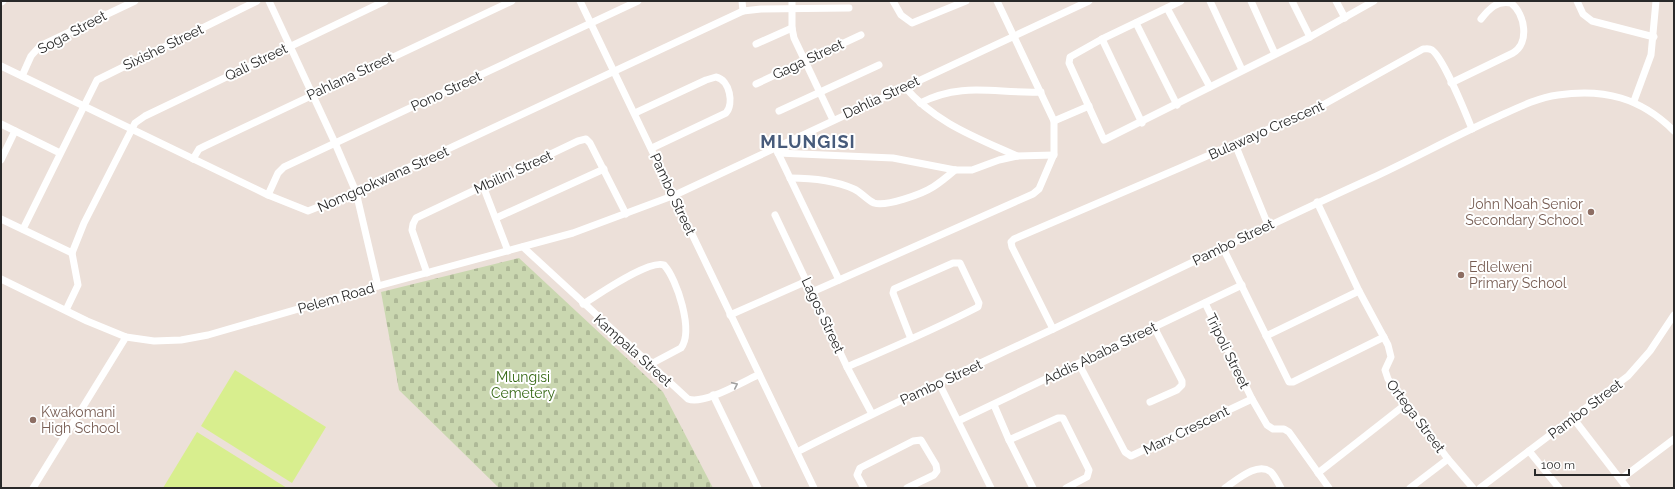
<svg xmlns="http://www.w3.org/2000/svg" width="1675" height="489" font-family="Raleway,sans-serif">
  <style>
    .cemetery { fill: url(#cemetery-stones) }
    .pitch { fill: #d8ee8e }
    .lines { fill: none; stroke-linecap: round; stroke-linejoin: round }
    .minor { stroke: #fff; stroke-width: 7 }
    .oneway { stroke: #9f9f9f }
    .education-dot { fill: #8d6e63; stroke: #fff; stroke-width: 1.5 }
    .labels { text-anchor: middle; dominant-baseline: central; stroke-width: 4; stroke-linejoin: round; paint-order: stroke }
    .street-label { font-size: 14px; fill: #292929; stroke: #fff }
    .education-label { font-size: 14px; fill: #785e54; stroke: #fff; text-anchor: start }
    .park-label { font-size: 14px; fill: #376916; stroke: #fff }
    .district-label { font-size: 18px; font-weight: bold; letter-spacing: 1px; fill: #475b7b; stroke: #fff }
  </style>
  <defs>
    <pattern id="cemetery-stones" width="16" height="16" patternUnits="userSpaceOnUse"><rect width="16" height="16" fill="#cad7b0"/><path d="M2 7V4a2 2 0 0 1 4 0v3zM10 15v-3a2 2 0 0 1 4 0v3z" fill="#aeb997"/></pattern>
  </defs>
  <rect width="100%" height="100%" fill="#ece0d9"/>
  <polygon class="cemetery" points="519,258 663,392 713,488 499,488 399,390 381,292"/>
  <g class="pitch">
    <polygon points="235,370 326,427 292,483 201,426"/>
    <polygon points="197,432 287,488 163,488"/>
  </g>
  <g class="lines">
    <g class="minor">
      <polyline points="269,1 335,143 356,192 378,286"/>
      <polyline points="580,1 814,488"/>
      <polyline points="742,1 743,11"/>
      <polyline points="792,1 792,28 794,38 833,120"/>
      <polyline points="893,1 901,15 912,23 966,1"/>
      <polyline points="1181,1 1102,39 1070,57 1069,63 1104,140 1310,37 1374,1"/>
      <polyline points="1210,1 1242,70"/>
      <polyline points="1251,1 1275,54"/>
      <polyline points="1292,1 1310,37"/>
      <polyline points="1336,1 1345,18"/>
      <polyline points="1577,1 1583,14 1592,21 1654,37"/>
      <polyline points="1,2 3,1"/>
      <polyline points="1167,8 1210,87"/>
      <polyline points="1136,23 1177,105"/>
      <polyline points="1102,39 1142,123"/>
      <polyline points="756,44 792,28"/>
      <polyline points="1,66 268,195 308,211 356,192 743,11 761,9 849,8"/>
      <polyline points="22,76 31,56 40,46 135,1"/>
      <path d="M1451 83 1513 53C1530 43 1525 14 1511 3 1497 0 1489 9 1481 19"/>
      <polyline points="756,84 861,35"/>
      <path d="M904 86C934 122 975 137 1017 156"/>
      <polyline points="1634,101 1651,55 1656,1"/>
      <path d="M920 103C963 81 996 94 1041 92"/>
      <polyline points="779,111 879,65"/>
      <path d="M635 113 706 80 716 77C730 80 734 104 726 113L652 148"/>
      <polyline points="1054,121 1089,106"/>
      <polyline points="1,124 60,153"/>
      <polyline points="1235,144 1268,225"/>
      <polyline points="777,151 839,280"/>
      <polyline points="778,153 893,158 955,170 972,170 999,160 1017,156 1054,155"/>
      <polyline points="193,159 199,149 205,146 512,1"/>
      <polyline points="1,160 15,131"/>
      <path d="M790 178C811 178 834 180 854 189 861 192 867 200 874 203 886 207 922 194 933 187 941 182 948 176 955 170"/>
      <polyline points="483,186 508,251"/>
      <polyline points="268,195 278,173 284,167 638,1"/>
      <polyline points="1317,202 1359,291 1388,345 1391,357 1385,370 1388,379 1448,459 1473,488"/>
      <polyline points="775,215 847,367 872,414"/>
      <polyline points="496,218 604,169"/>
      <polyline points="1,219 72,253"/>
      <polyline points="23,229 97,80 257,1"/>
      <path d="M523 247 688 399C704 405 742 382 758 375"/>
      <polyline points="1223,248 1289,382 1293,382 1384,337"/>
      <polyline points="427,273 412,230 413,224 416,218 578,141 586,139 590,143 626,214"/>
      <polyline points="1,279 87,321 126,337 154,341 181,340 208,335 378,286 573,233 675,195 1089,1"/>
      <polyline points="812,292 1033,194 1039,189 1054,154 1054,121 997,1"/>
      <polyline points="1205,303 1252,399 1267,425 1273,429 1284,429 1289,432 1329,488"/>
      <path d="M583 304C598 295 649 259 664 265 677 279 694 331 681 348L649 365"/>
      <polyline points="66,310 78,285 72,253 84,223 135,123 145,116 385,1"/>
      <polyline points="730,315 807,281"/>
      <path d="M1053 329 1012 247 1011 242 1014 239 1182 167 1321 106 1423 49C1426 49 1429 48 1432 50 1443 58 1466 114 1472 129"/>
      <polyline points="1266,336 1359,291"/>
      <polyline points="1079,364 1125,452 1131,456 1252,399"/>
      <path d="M847 367C891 348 936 329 978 307L979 303 960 263H953L894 289 893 293 911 339"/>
      <polyline points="939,383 991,488"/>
      <polyline points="713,395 758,488"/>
      <polyline points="1150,402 1177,390 1182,385 1182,381 1154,327"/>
      <polyline points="994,405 1009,440 1033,488"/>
      <polyline points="1573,418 1627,488"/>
      <polyline points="958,421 1242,285"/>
      <polyline points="1009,440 1058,418 1063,418 1089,470 1087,477 1066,488"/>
      <polyline points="1529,451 1559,488"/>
      <path d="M797 452C880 409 966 370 1051 330 1158 279 1264 227 1372 178 1413 159 1453 137 1495 118 1515 109 1536 98 1558 95 1604 88 1641 98 1674 131"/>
      <polyline points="1318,473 1406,404"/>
      <polyline points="1621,479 1674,439"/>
      <polyline points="33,488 126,337"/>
      <polyline points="864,488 857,475 860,468 913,441 921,440 936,465 937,471 934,475 907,488"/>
      <path d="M1225 488C1236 481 1257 461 1271 472 1275 476 1278 483 1281 488"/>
      <polyline points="1410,488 1448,459"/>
      <polyline points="1480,488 1628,376 1650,351 1674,315"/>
    </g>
  </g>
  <defs><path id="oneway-chevron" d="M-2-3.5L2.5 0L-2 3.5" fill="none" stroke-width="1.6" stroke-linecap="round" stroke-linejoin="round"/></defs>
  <use class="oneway" href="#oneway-chevron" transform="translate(735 385) rotate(-25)"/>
  <g class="education-dot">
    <circle cx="1591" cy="212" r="4"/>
    <circle cx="1461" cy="275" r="4"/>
    <circle cx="33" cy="420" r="4"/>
  </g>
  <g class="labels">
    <g class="street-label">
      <text transform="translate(72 32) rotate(-28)">Soga Street</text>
      <text transform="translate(163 47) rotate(-26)">Sixishe Street</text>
      <text transform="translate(808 59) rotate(-25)">Gaga Street</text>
      <text transform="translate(256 62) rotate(-26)">Qali Street</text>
      <text transform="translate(350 76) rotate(-25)">Pahlana Street</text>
      <text transform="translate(446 91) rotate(-25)">Pono Street</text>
      <text transform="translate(881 97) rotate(-25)">Dahlia Street</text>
      <text transform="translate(1266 130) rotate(-24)">Bulawayo Crescent</text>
      <text transform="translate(513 172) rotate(-25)">Mbilini Street</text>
      <text transform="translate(383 179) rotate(-24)">Nomgqokwana Street</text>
      <text transform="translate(673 194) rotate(65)">Pambo Street</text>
      <text transform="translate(1233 242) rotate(-26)">Pambo Street</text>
      <text transform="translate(336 298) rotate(-16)">Pelem Road</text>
      <text transform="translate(823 315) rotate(65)">Lagos Street</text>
      <text transform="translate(633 350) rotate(42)">Kampala Street</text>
      <text transform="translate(1228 351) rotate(64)">Tripoli Street</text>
      <text transform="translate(1100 353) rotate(-26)">Addis Ababa Street</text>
      <text transform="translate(941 382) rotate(-25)">Pambo Street</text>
      <text transform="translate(1585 409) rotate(-37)">Pambo Street</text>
      <text transform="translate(1416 416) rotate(53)">Ortega Street</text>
      <text transform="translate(1186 430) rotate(-26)">Marx Crescent</text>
    </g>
    <g class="education-label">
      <text x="1583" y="204" text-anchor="end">John Noah Senior<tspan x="1583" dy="16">Secondary School</tspan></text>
      <text x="1469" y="267">Edlelweni<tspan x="1469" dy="16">Primary School</tspan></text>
      <text x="41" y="412">Kwakomani<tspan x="41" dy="16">High School</tspan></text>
    </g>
    <g class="park-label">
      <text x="523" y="377">Mlungisi<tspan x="523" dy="16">Cemetery</tspan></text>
    </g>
    <g class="district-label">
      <text x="808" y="141">MLUNGISI</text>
    </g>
  </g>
  <rect width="1675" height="489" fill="none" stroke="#292929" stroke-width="4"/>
  <path d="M1535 469v6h94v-6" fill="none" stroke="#292929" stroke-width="2"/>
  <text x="1541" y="469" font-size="12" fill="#292929" stroke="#ffffff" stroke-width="3" paint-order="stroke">100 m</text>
</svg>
